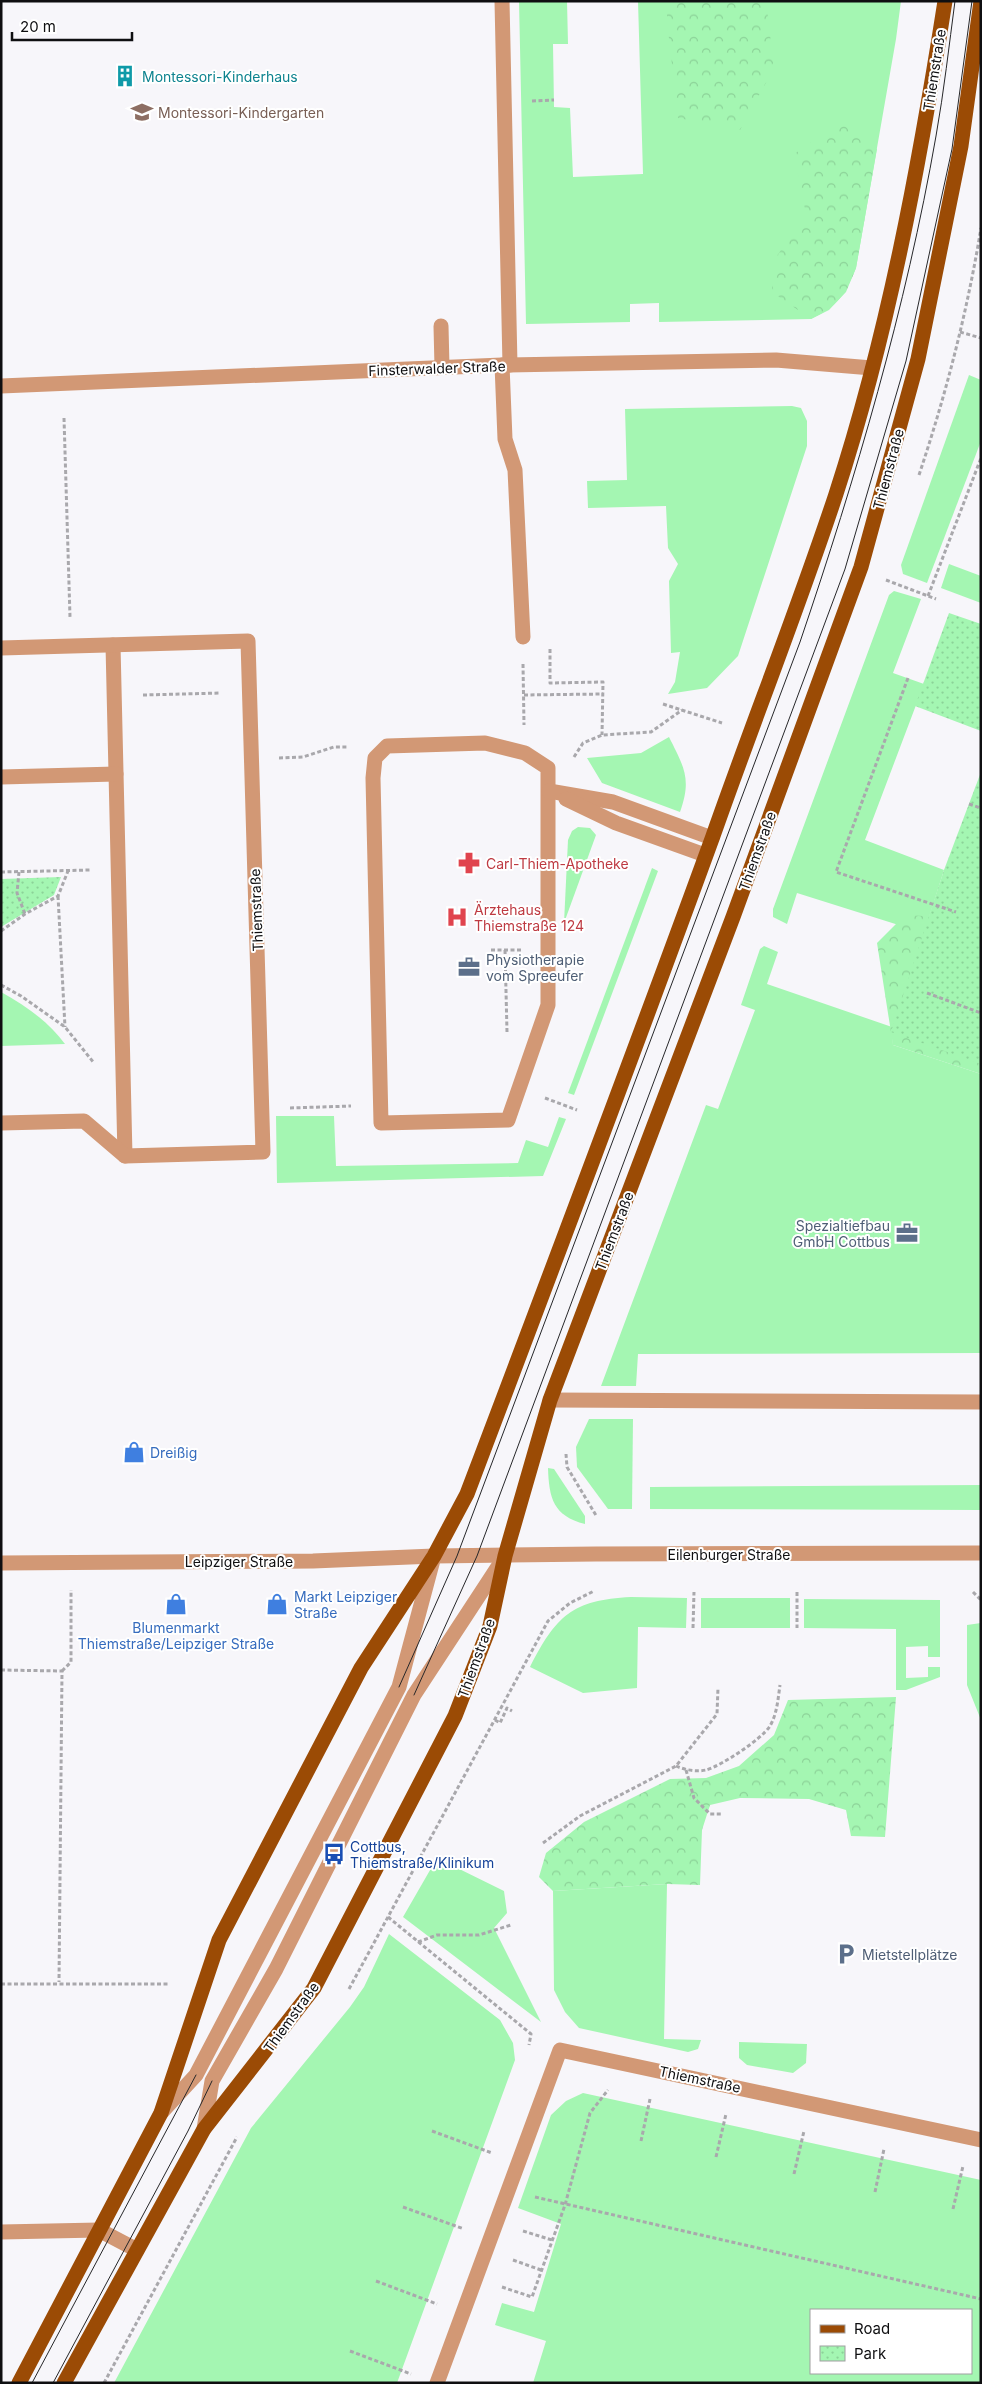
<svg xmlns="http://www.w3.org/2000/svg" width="982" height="2384" font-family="Inter,sans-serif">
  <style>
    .grass { fill: #a4f6b2; fill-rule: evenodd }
    .forest { fill: url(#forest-crowns) }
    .park { fill: url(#park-dots) }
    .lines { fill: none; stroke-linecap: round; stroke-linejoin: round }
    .path { stroke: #a9a8ac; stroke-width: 3; stroke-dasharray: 4 2.5; stroke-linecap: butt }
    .minor { stroke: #d29875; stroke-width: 15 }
    .major { stroke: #9b4b05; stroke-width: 15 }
    .tram { stroke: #272729; stroke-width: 1 }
    .labels { text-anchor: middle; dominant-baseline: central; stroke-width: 4; stroke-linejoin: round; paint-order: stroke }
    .street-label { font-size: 14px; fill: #0f0f11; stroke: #fff }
    .culture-label { font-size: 14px; fill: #0d838f; stroke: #fff; text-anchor: start }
    .education-label { font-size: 14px; fill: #785e54; stroke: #fff; text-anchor: start }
    .health-label { font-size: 14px; fill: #be3a42; stroke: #fff; text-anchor: start }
    .service-label { font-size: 14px; fill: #4e5e75; stroke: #fff; text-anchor: start }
    .shop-label { font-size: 14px; fill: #366cbe; stroke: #fff; text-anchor: start }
    .transit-label { font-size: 14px; fill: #164399; stroke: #fff; text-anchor: start }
  </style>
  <defs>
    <pattern id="forest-crowns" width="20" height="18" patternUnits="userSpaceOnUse" patternTransform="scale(1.25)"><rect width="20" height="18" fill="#a4f6b2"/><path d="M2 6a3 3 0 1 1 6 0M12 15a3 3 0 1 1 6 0" fill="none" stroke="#8cd298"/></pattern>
    <pattern id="park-dots" width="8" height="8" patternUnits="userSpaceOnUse" patternTransform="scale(1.25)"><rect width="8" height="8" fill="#a4f6b2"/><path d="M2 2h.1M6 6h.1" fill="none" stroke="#8cd298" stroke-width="1.8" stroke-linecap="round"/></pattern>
  </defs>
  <rect width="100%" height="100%" fill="#f7f6fa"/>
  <g class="grass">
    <path d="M519 1H567L568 44H553L554 107 570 108 573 177 643 174 638 1H901L896 39 856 268C845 295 838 306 811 319L659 322V303L630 304V322L526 324Z"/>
    <polygon points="969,375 981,380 981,441 927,583 903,574 901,565"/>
    <polygon points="792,406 801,408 807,421 807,446 738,656 707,688 668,694 675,682 680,652 671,653 669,581 678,564 668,548 666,506 588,508 587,481 627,480 625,409"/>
    <polygon points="949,564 981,576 981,603 941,588"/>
    <polygon points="894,591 921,599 893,673 924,684 865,840 944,870 924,933 797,893 787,924 773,917 773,909 889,595"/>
    <path d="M669 737C684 767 692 779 680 812L602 783 587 758 641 753Z"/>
    <polygon points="578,827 590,828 596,835 564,923 568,840 572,831"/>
    <polygon points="652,868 658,871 574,1095 568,1093"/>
    <polygon points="764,946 778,952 767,984 892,1027 893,1045 981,1074 981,1353 638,1354 636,1386 601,1386 706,1105 718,1109 755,1010 741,1005 760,949"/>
    <path d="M1 992C26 1006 48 1021 65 1044L1 1046Z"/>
    <polygon points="276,1116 334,1116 336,1166 518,1163 526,1140 548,1147 559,1117 566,1119 543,1176 277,1183"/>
    <polygon points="589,1419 633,1419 632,1509 608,1509 577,1467 576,1447"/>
    <path d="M548 1468 554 1469 585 1516V1524C553 1516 549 1498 548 1468Z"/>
    <polygon points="981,1485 981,1510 650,1509 650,1487"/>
    <path d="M631 1597 687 1598 686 1628 638 1627 637 1688 583 1693 530 1667C556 1616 572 1600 631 1597Z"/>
    <rect x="701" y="1598" width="89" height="30"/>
    <polygon points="804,1599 940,1600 940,1657 928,1657 928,1646 906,1647 906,1678 928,1677 928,1667 940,1667 940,1677 906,1690 896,1690 896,1629 804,1628"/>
    <polygon points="981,1623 981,1733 981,1720 967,1685 967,1625"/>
    <polygon points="437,1858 504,1891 507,1913 494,1928 541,2022 403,1917"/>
    <polygon points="667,1884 664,2039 701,2040 698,2049 688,2052 579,2028 565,2012 554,1990 553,1891"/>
    <polygon points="389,1934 500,2020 513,2043 515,2060 397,2383 114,2383 251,2128 350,2007 364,1987"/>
    <polygon points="739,2042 807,2044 806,2063 793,2073 747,2065 739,2058"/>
    <path d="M583 2093 981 2180V2383H533L546 2341 495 2325 502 2303 534 2312 561 2224 518 2208 551 2115 566 2101ZM811 2310H971V2373H811Z"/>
  </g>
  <g class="forest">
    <polygon points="667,1 766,1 774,68 740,130 678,118 667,21"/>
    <polygon points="843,121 877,149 856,268 846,292 829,310 811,319 772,292 774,260 806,214 794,154"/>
    <polygon points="905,915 981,919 981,1074 893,1045 877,943"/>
    <polygon points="896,1697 885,1837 851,1836 846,1810 809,1799 740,1798 710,1805 702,1830 700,1885 667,1884 553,1891 539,1877 546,1853 584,1822 670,1779 706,1778 739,1766 774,1735 788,1700"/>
  </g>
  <g class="park">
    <polygon points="949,613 981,624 981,731 915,706"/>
    <polygon points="981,772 981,1064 891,1032 944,870"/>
    <polygon points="61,877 54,895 1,927 1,879"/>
  </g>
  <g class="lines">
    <g class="path">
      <polyline points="532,101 554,100"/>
      <polyline points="960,332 981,338"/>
      <polyline points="64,418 70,617"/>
      <path d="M919 475C946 394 967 313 981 228"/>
      <polyline points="886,580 936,599"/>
      <polyline points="928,596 981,458"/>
      <polyline points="550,649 550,683 603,682 602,735"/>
      <polyline points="523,664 524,725"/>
      <polyline points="908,678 836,872 956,912"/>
      <polyline points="143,695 221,693"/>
      <polyline points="524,695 603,694"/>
      <polyline points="663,704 722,723"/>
      <polyline points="574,757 583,743 602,735 651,732 682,710"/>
      <polyline points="279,758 303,757 334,747 348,747"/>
      <polyline points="969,804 981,808"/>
      <polyline points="1,872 91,870"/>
      <polyline points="19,872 17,893 25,914"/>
      <polyline points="58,896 65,1027"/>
      <polyline points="1,931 25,914 58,896 68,871"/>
      <polyline points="491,950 521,950"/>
      <polyline points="505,950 507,1032"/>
      <polyline points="1,985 21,996 65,1027 94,1063"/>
      <polyline points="927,993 981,1013"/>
      <polyline points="545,1098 577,1110"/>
      <polyline points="290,1108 351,1106"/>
      <polyline points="566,1454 567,1467 597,1517"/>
      <polyline points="797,1592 797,1628"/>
      <polyline points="973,1592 981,1600"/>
      <polyline points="693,1628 694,1592"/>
      <polyline points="1,1670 62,1671 59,1982"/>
      <polyline points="62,1671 71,1662 71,1590"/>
      <polyline points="495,1720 500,1723 507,1708 512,1711"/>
      <path d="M676 1766C685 1770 696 1772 706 1770 721 1766 762 1739 770 1726 777 1714 778 1699 780 1685"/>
      <polyline points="686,1770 694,1798 710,1814 723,1814"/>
      <polyline points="543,1843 580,1816 676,1766 717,1714 718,1688"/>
      <polyline points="388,1917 531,2034 529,2045"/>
      <polyline points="418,1942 437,1935 479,1935 511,1925"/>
      <polyline points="1,1984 168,1984"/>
      <polyline points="349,1989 548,1621 570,1603 594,1591"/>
      <polyline points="432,2131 492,2153"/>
      <polyline points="641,2141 650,2099"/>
      <polyline points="716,2157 726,2114"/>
      <polyline points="794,2174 804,2131"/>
      <polyline points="875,2192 884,2149"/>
      <polyline points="535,2197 981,2299"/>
      <polyline points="403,2207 464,2229"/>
      <polyline points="953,2209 963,2166"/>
      <polyline points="523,2231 552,2240"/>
      <polyline points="513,2260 541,2270"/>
      <polyline points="376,2281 437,2304"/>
      <polyline points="502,2287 532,2297 565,2205 590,2113 608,2090"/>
      <polyline points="350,2351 411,2374"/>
      <polyline points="104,2383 237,2137"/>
    </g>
    <g class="minor">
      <polyline points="502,1 510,365"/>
      <polyline points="441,326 442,367"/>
      <polyline points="502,365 505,439 515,470 523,637"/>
      <polyline points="1,386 502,365 776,360 872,368"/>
      <polyline points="113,645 125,1156"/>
      <polyline points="1,648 248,641 263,1152 125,1156 84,1121 1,1123"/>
      <polygon points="485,743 525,753 548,768 548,1005 508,1120 381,1123 373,778 375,758 387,746"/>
      <polyline points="1,777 116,774"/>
      <polyline points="549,791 613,802 712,838"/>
      <polyline points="566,799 616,823 705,855"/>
      <polyline points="550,1400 981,1402"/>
      <polyline points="1,1563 313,1561 434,1556 596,1554 981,1553"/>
      <polyline points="161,2113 196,2075 399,1687 433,1560"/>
      <polyline points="204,2129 212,2081 276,1969 414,1695 505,1556"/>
      <polyline points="1,2232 99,2230 137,2250"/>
      <polyline points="437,2383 560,2050 981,2140"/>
    </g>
    <g class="major">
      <path d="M19 2383 161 2113 219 1940 361 1668 434 1556 467 1494C550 1275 633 1056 713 836 753 722 798 609 836 494 888 334 919 167 945 1"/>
      <polyline points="64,2383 204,2129 314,1988 455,1716 490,1626 505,1556 550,1400 733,917 861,567 918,359 961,146 981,1"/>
    </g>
    <g class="tram">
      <path d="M399 1687 457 1556 800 642C856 477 906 308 936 136 944 91 949 46 955 1"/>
      <polyline points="414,1695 477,1556 845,569 906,361 952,149 972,1"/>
      <polyline points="32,2383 196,2075"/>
      <polyline points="53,2383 188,2131 212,2081"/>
    </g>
  </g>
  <defs>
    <g id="building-bare" transform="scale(1.725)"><path d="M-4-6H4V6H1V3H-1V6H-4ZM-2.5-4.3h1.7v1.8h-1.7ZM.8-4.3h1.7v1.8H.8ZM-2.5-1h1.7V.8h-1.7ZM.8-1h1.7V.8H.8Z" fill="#0f9aa8" stroke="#fff" stroke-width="2.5" paint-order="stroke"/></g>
    <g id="school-bare" transform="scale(1.725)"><path d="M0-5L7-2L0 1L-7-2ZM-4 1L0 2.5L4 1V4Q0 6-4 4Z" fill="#8d6e63" stroke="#fff" stroke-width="2.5" paint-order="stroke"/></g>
    <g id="pharmacy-bare" transform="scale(1.725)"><path d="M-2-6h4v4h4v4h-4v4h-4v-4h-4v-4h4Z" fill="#e0444e" stroke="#fff" stroke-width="2.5" paint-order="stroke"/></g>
    <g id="hospital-bare" transform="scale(1.725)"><path d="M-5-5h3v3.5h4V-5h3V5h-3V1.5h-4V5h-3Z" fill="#e0444e" stroke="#fff" stroke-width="2.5" paint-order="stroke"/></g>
    <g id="office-bare" transform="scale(1.725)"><path d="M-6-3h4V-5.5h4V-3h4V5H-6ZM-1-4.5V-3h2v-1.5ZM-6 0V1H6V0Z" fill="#5c6f8a" stroke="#fff" stroke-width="2.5" paint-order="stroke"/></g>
    <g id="shop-bare" transform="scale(1.725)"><path d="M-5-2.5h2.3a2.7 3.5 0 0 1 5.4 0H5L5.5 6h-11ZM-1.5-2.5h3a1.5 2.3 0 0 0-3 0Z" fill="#3f7fe0" stroke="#fff" stroke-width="2.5" paint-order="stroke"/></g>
    <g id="bus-bare" transform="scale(1.725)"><path d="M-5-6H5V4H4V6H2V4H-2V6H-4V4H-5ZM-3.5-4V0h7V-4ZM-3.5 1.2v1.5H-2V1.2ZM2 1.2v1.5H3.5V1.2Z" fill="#1a4fb4" stroke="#fff" stroke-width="2.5" paint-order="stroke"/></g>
    <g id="parking-bare" transform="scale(1.725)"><path d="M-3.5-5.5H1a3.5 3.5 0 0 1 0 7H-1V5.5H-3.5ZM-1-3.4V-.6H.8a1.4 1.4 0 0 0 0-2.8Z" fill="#5c6f8a" stroke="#fff" stroke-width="2.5" paint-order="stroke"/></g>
  </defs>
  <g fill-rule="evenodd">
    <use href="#building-bare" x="125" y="76"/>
    <use href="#school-bare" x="142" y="112"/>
    <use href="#pharmacy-bare" x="469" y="863"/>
    <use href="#hospital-bare" x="457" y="917"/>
    <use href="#office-bare" x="469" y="967"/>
    <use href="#office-bare" x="907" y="1233"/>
    <use href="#shop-bare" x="134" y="1452"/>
    <use href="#shop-bare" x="176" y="1604"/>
    <use href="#shop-bare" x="277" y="1604"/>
    <use href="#bus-bare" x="334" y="1854"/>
    <use href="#parking-bare" x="846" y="1954"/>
  </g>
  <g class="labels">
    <g class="street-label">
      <text transform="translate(934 70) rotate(-81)">Thiemstraße</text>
      <text transform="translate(437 368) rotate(-2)">Finsterwalder Straße</text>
      <text transform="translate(888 469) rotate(-75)">Thiemstraße</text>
      <text transform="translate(757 851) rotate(-70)">Thiemstraße</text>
      <text transform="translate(256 910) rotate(-92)">Thiemstraße</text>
      <text transform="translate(614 1231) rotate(-69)">Thiemstraße</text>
      <text x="729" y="1554">Eilenburger Straße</text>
      <text x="239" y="1561">Leipziger Straße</text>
      <text transform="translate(476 1658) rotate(-70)">Thiemstraße</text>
      <text transform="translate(291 2017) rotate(-54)">Thiemstraße</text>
      <text transform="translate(700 2079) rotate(12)">Thiemstraße</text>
    </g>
    <g class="culture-label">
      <text x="142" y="76">Montessori-Kinderhaus</text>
    </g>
    <g class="education-label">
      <text x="158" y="112">Montessori-Kindergarten</text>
    </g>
    <g class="health-label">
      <text x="486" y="863">Carl-Thiem-Apotheke</text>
      <text x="474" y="909">Ärztehaus<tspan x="474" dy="16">Thiemstraße 124</tspan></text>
    </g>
    <g class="service-label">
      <text x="486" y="959">Physiotherapie<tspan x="486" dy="16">vom Spreeufer</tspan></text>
      <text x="890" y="1225" text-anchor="end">Spezialtiefbau<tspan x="890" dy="16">GmbH Cottbus</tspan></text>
      <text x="862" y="1954">Mietstellplätze</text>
    </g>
    <g class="shop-label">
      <text x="150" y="1452">Dreißig</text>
      <text x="294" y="1596">Markt Leipziger<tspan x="294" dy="16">Straße</tspan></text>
      <text x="176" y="1627" text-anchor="middle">Blumenmarkt<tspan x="176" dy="16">Thiemstraße/Leipziger Straße</tspan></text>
    </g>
    <g class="transit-label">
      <text x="350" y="1846">Cottbus,<tspan x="350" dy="16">Thiemstraße/Klinikum</tspan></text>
    </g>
  </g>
  <rect width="982" height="2384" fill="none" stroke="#0f0f11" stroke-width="5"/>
  <rect x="810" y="2309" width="162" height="65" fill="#ffffff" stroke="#9f9fa0"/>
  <rect x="820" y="2325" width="25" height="8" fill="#9b4b05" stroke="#9f9fa0"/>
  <text x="854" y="2334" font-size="15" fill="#0f0f11">Road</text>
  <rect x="820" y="2346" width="25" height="15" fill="url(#park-dots)" stroke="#9f9fa0"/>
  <text x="854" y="2359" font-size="15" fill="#0f0f11">Park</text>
  <path d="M12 32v8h120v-8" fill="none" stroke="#0f0f11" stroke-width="2.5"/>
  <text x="20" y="32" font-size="15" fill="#0f0f11" stroke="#ffffff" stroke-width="4" paint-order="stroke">20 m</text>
</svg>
